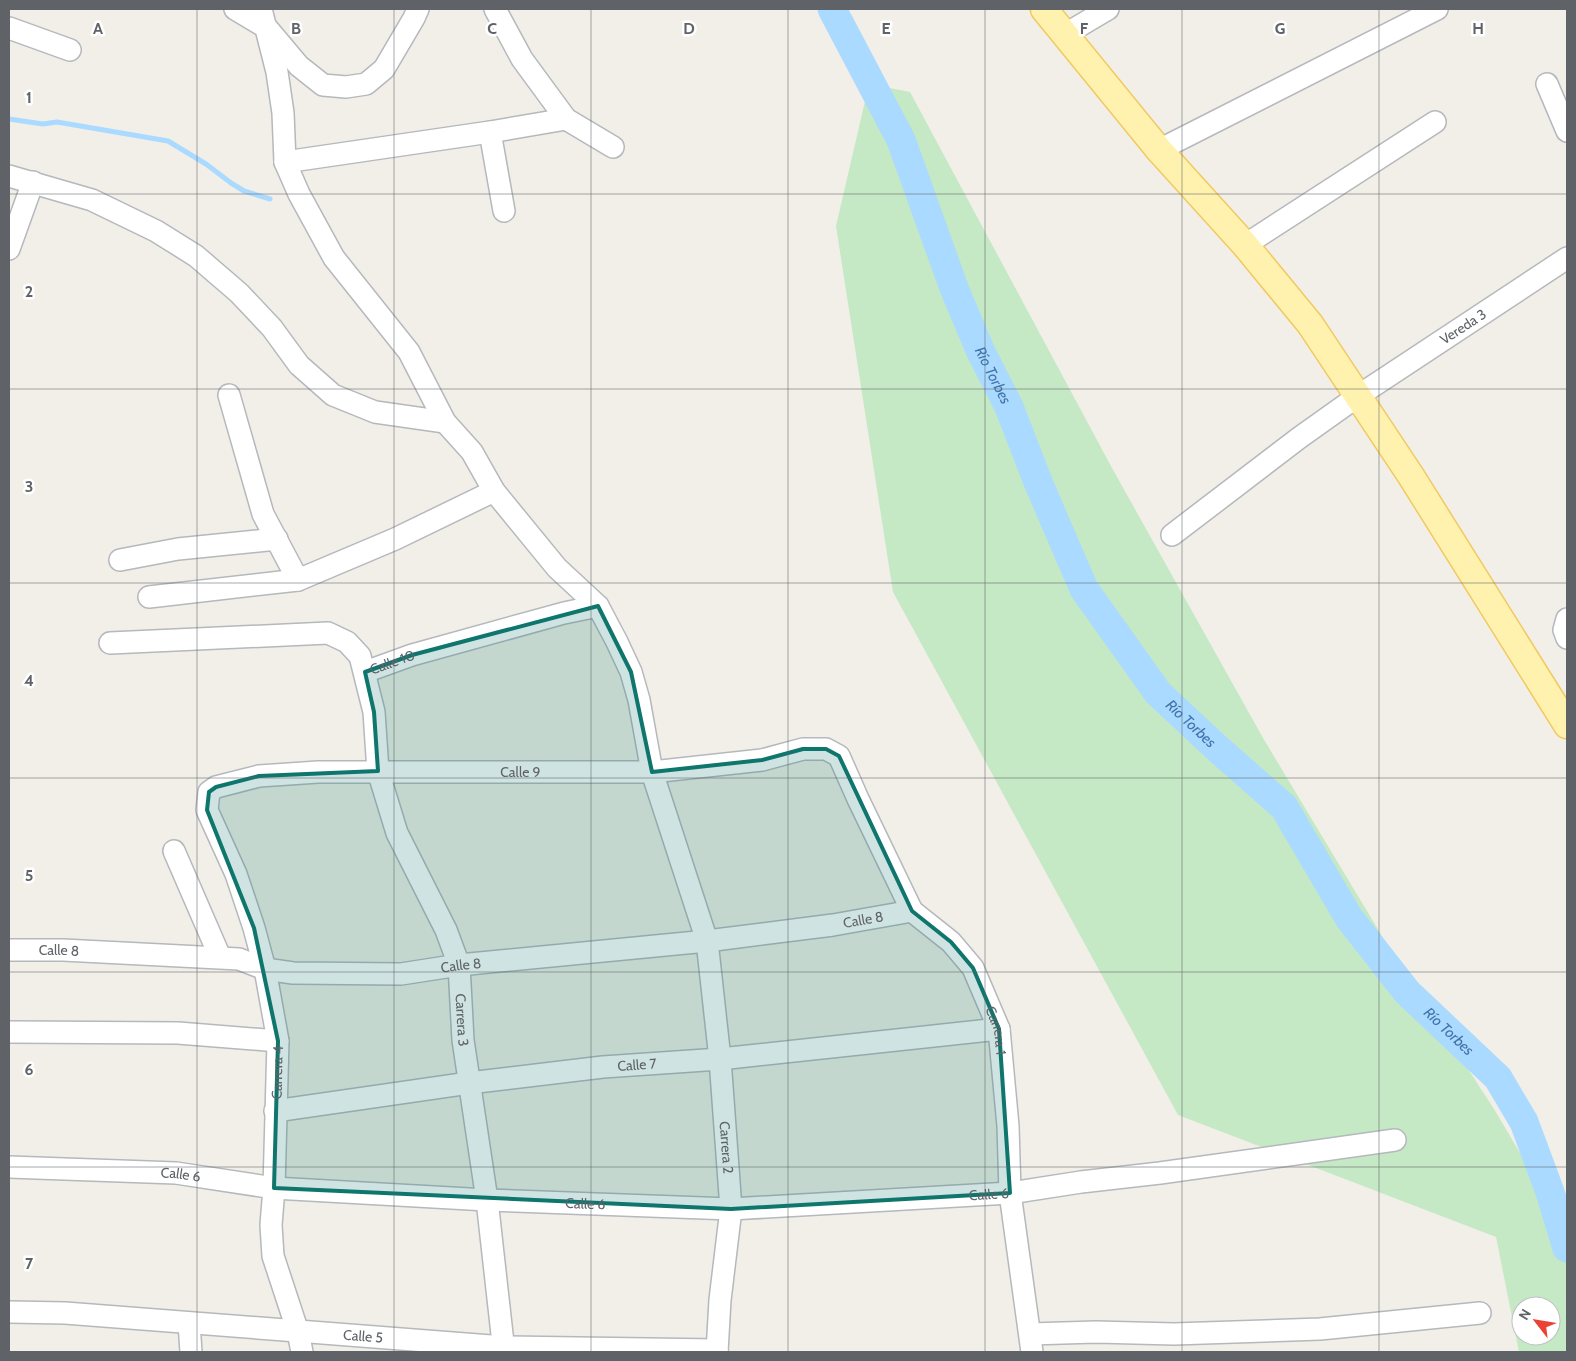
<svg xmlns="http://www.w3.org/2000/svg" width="1576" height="1361" font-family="Cabin,sans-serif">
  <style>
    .green { fill: #c5e8c5; fill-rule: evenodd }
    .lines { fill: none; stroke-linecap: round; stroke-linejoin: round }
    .stream { stroke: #aadaff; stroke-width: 5 }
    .river { stroke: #aadaff; stroke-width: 29 }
    .minor-casing { stroke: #b5b8bc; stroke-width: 24 }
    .major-casing { stroke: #f2c960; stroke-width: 29 }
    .minor { stroke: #fff; stroke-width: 21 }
    .major { stroke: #fff2af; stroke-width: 26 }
    .marked { fill: #0f766e; fill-opacity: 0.2; stroke: #0f766e; stroke-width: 4; stroke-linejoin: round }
    .grid { fill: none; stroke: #5f6368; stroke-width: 1; stroke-opacity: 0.55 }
    .labels { text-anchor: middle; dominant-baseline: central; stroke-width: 5; stroke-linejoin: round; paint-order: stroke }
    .street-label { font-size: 14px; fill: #5f6368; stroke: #fff }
    .water-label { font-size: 15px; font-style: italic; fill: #4174aa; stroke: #fff }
    .grid-label { font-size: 16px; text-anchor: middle; font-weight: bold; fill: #5f6368; stroke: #fff; stroke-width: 5; stroke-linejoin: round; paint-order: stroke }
  </style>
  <rect width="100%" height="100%" fill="#f1efe8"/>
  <path class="green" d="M869 84 910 92 1112 468 1263 738 1388 946 1494 1109 1567 1233V1352H1519L1496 1237 1178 1115 893 592 836 226ZM1521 1306H1551V1336H1521Z"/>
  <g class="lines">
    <polyline class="stream" points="9,119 43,124 57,122 168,141 206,164 231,183 244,191 270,199"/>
    <path class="river" id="s1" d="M832 9 901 140 954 288 980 350 1009 407 1038 482 1084 589 1158 693 1218 749 1284 807 1349 918 1407 992 1498 1078 1524 1122 1550 1192 1567 1248"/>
    <g class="minor-casing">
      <g id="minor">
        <polyline points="235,9 267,28 299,66 323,85 346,87 366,84 384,69 414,18 418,9"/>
        <path id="s2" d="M261 9 277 72 283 113 285 162 299 194 334 258 409 352 445 422 472 452 494 491 557 568 598 606 617 642 631 672 639 700 652 772 707 941 720 1059 731 1209 720 1300 717 1352"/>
        <polyline points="495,9 522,59 566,119 613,147"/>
        <polyline points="9,28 70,50"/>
        <polyline points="1064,35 1108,9"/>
        <polyline points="1547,84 1567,131"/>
        <polyline points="490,132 504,211"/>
        <polyline points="1159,150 1437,9"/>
        <polyline points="285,162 490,132 566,119"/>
        <polyline points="9,176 92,200 156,231 196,256 239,293 272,328 299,365 333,395 375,412 445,422"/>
        <polyline points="1245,245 1435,122"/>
        <polyline points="9,249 33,182"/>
        <polyline points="229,395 263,514 298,580 395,539 494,491"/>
        <path id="s3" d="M1172 535 1299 438 1358 396 1567 258"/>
        <polyline points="120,560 178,549 277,539"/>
        <polyline points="149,597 298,580"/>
        <polyline points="1567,619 1564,630 1567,638"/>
        <path id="s4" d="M110 643 328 633 347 642 360 656 374 712 378 771 397 833 446 930 459 965 463 1040 487 1200 504 1352"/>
        <path id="s5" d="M365 672 412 655 564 613 598 606"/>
        <polyline points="174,851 220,957"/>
        <path id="s6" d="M9 950H63L239 959 265 969 293 973 401 974 459 965 707 941 833 925 912 911"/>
        <polyline points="9,1032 178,1033 278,1041"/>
        <path id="s7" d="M275 1111 469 1083 603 1067 720 1059 999 1029"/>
        <path id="s8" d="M9 1167 176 1173 274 1188 487 1200 731 1209 1010 1193 1081 1182 1160 1173 1395 1140"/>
        <path id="s9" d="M9 1312 65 1313 504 1347 717 1350"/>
        <polyline points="189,1323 191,1352"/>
        <polyline points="1030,1334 1096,1332 1174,1334 1320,1329 1480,1313"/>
        <path id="s10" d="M302 1352 298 1332 273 1256 271 1225 274 1188 278 1041 265 969 254 928 236 874 207 810 209 792 216 787 259 776 318 772H652L762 760 803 749H826L839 756 858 799 912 911 951 942 973 968 999 1029 1008 1126 1010 1193 1032 1352"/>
      </g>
    </g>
    <g class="major-casing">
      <polyline id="major" points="1044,9 1159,150 1245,245 1310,324 1411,476 1567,725"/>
    </g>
    <use href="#minor" class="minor"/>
    <use href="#major" class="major"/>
  </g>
  <path class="marked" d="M598 606 631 672 652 772 762 760 803 749H826L839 756 912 911 951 942 973 968 999 1029 1010 1193 731 1209 274 1188 278 1041 254 928 207 810 209 792 216 787 259 776 378 771 374 712 365 672 412 655Z"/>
  <path class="grid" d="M197 9V1352M394 9V1352M591 9V1352M788 9V1352M985 9V1352M1182 9V1352M1379 9V1352M9 194H1567M9 389H1567M9 583H1567M9 778H1567M9 972H1567M9 1167H1567"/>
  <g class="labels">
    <g class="street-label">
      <text stroke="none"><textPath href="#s3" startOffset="358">Vereda 3</textPath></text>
      <text stroke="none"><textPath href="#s5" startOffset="29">Calle 10</textPath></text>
      <text stroke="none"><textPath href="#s10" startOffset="891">Calle 9</textPath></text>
      <text stroke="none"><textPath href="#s6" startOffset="860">Calle 8</textPath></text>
      <text stroke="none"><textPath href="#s6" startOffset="50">Calle 8</textPath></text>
      <text stroke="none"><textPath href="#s6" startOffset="455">Calle 8</textPath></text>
      <text stroke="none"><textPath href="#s4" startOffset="641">Carrera 3</textPath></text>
      <text stroke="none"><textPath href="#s10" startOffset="1536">Carrera 1</textPath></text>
      <text stroke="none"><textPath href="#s7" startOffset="365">Calle 7</textPath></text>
      <text stroke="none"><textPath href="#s10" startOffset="284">Carrera 4</textPath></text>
      <text stroke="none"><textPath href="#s2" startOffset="1264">Carrera 2</textPath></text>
      <text stroke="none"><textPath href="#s8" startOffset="172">Calle 6</textPath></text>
      <text stroke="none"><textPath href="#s8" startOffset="982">Calle 6</textPath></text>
      <text stroke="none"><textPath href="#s8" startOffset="578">Calle 6</textPath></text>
      <text stroke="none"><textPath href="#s9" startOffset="355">Calle 5</textPath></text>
    </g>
    <g class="water-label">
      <text stroke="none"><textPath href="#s1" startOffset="401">Río Torbes</textPath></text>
      <text stroke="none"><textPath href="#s1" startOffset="806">Río Torbes</textPath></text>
      <text stroke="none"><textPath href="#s1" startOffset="1211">Río Torbes</textPath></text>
    </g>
  </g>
  <g class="grid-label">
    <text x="98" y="34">A</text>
    <text x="296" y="34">B</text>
    <text x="492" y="34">C</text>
    <text x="689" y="34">D</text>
    <text x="886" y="34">E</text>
    <text x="1084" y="34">F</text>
    <text x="1280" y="34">G</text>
    <text x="1478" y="34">H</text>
    <text x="29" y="103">1</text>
    <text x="29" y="297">2</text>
    <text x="29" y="492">3</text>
    <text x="29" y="686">4</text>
    <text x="29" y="881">5</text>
    <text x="29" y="1075">6</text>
    <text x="29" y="1269">7</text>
  </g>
  <rect width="1576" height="1361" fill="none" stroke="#5f6368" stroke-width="20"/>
  <g transform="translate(1536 1321) rotate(301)"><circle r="24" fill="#ffffff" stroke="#bfc1c3"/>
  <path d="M0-4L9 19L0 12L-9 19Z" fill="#ea4335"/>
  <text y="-8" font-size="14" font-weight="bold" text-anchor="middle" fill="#5f6368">N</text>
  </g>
</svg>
